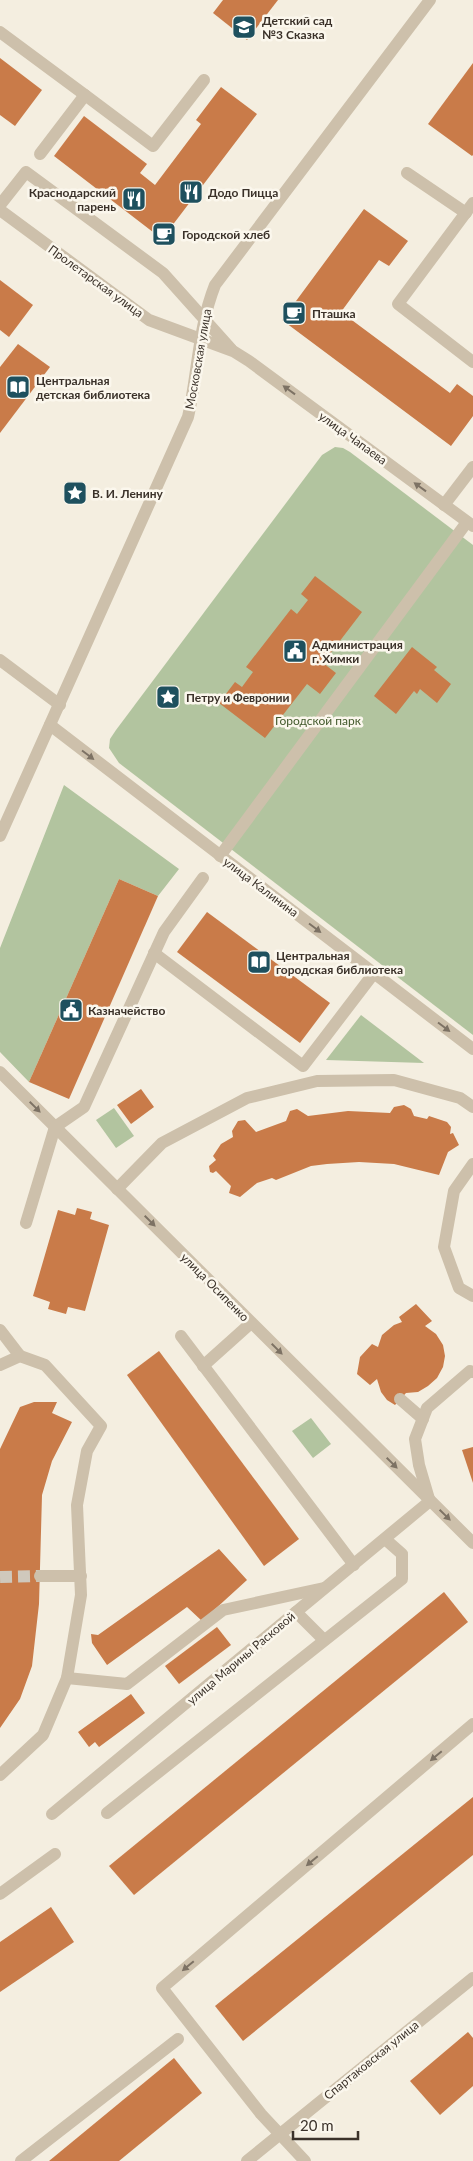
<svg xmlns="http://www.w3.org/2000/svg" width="473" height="2161" font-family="Lato,sans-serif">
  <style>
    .green { fill: #b2c49f }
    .building { fill: #c97b49 }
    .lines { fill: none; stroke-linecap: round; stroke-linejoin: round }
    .minor-tunnel { stroke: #cfc8bc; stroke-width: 12; stroke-dasharray: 12 6; stroke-linecap: butt }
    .minor { stroke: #cdc0ab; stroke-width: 12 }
    .oneway { fill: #7d7264 }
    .labels { text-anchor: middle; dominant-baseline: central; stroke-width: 5; stroke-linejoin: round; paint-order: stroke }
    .poi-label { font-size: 12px; font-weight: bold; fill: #3b322a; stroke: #fbf7ed; text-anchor: start }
    .street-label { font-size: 12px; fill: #3b322a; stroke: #fbf7ed }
    .park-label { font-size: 12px; fill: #435a2d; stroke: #fbf7ed }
  </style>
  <rect width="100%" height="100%" fill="#f4eee0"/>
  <g class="green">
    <polygon points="335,447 343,448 350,452 473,545 473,1035 119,763 109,748 110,739 116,730 322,455"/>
    <polygon points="64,785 179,869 158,896 119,879 29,1082 0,1052 0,948"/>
    <polygon points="361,1015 424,1063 326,1060"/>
    <polygon points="114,1108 134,1136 116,1148 96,1120"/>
    <polygon points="311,1418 331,1444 313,1458 292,1431"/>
  </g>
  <g class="building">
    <polygon points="223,0 278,0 247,40 213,13"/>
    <polygon points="0,58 42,90 15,126 0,115"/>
    <polygon points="473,63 473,155 472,156 428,124"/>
    <polygon points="221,87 257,114 162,239 54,156 84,116 147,164 140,173 155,185 201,124 196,120"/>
    <polygon points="364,209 408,241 389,266 379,260 341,312 450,393 457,384 473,396 473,416 451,446 282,320"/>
    <polygon points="0,280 33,305 9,337 0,330"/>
    <polygon points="18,344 50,367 0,433 0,367"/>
    <polygon points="315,576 362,612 323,663 336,673 320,694 307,684 265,738 219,703 235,682 242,687 253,672 246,667 291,609 297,614 308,600 301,594"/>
    <polygon points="412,647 437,667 434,670 451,684 437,703 420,689 417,694 414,691 396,714 374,696"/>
    <polygon points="119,879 158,896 69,1099 29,1082"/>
    <polygon points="207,912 330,1003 300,1043 177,952"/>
    <polygon points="141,1089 154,1107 131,1124 117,1105"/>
    <polygon points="404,1105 411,1109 414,1116 427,1119 429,1116 447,1122 451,1127 450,1134 453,1133 459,1145 448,1152 439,1175 394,1164 359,1162 327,1164 311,1166 276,1180 272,1178 257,1183 240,1197 229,1193 231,1186 216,1171 213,1173 210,1172 209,1166 216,1160 213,1156 221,1144 233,1137 232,1131 238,1121 245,1120 256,1132 286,1121 290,1111 297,1109 308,1116 348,1111 390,1113 394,1107"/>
    <polygon points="77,1208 92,1212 90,1219 109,1225 85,1311 68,1307 66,1314 48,1309 50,1302 33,1296 58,1210 75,1215"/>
    <polygon points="416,1304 432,1321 425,1326 436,1334 443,1345 445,1356 443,1367 437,1378 428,1386 418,1392 406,1393 395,1405 387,1400 381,1392 377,1379 370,1385 357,1374 360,1357 372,1344 378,1347 382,1335 394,1325 402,1322 399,1317"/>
    <polygon points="159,1351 299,1539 264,1566 127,1375"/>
    <polygon points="34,1402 57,1402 52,1413 72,1422 52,1461 42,1495 39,1604 32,1666 20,1699 0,1728 0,1449 20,1407"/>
    <polygon points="473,1447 473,1483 462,1450"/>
    <polygon points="219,1549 247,1580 202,1621 187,1607 107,1665 92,1643 91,1634 98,1635"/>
    <polygon points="444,1592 468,1622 134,1895 109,1866"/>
    <polygon points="217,1627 231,1645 179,1684 165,1666"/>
    <polygon points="131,1694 145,1713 99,1747 95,1742 89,1747 78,1732"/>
    <polygon points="473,1797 473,1855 243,2041 215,2006"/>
    <polygon points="51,1907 74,1942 0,1992 0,1942"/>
    <polygon points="468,2032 473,2038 473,2086 440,2115 410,2081"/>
    <polygon points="174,2058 202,2093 119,2161 49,2161"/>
  </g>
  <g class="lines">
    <polyline class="minor-tunnel" points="0,1577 40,1576"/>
    <g class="minor">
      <polyline points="0,32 85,95"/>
      <polyline points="40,154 85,95 153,146 204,80"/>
      <polyline points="407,173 466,213"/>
      <polyline points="473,203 398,304 473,362"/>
      <polyline points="0,205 26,172 163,273 231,349"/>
      <polyline points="0,210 149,320 233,351 249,361 473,526"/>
      <polyline points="444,505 473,467"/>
      <polyline points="0,660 60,705"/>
      <polyline points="50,725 473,1049"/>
      <path d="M0 836 188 417C198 373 198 328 215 285L430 0"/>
      <polyline points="220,856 467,522"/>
      <polyline points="154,953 303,1066 374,973"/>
      <polyline points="0,1072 473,1543"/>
      <polyline points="473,1164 454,1191 444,1247 459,1288 473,1296"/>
      <polyline points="117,1189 162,1143 247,1098 317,1081 394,1080 460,1098 473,1107"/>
      <polyline points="26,1223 55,1127 84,1107 164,932 203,878"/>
      <polyline points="0,1330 20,1356"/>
      <polyline points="181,1336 354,1565"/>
      <polyline points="0,1365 20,1356 45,1365 101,1426 87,1451 77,1505 81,1595 67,1678 43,1735 0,1775"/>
      <polyline points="203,1366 251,1323"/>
      <polyline points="400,1399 423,1419"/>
      <polyline points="429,1499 419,1465 415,1439 427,1408 470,1371 473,1372"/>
      <polyline points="40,1576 81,1576"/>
      <polyline points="296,1612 324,1640"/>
      <polyline points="67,1678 127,1684 223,1610 324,1588"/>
      <polyline points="107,1813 402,1579 402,1554 385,1539"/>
      <polyline points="52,1814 430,1501"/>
      <polyline points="0,1894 55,1854"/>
      <polyline points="21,2161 178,2039"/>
      <polyline points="247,2161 473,1978"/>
      <polyline points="305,2161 261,2114 162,1988 473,1724"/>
    </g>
  </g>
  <defs><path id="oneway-solid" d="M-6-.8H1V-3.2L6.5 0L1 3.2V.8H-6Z" transform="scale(1.25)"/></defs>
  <g class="oneway">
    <use href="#oneway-solid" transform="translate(289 390) rotate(-144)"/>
    <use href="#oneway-solid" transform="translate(420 487) rotate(-144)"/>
    <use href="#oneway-solid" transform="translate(88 755) rotate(37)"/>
    <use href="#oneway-solid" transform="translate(315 928) rotate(37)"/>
    <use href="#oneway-solid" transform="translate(444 1027) rotate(37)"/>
    <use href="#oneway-solid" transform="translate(35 1107) rotate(45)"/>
    <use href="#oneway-solid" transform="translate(150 1221) rotate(45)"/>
    <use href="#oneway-solid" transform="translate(277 1349) rotate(45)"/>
    <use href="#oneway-solid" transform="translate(392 1463) rotate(45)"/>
    <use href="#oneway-solid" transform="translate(445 1515) rotate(44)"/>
    <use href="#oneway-solid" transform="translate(436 1756) rotate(140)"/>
    <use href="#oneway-solid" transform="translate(312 1861) rotate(140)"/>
    <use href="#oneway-solid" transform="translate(188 1966) rotate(140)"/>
  </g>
  <defs>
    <g id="school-square" transform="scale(1.25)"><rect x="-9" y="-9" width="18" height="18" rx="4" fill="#1e505e" stroke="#fbf7ed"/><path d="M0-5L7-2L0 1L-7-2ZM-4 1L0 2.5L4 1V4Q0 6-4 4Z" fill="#fff"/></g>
    <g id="restaurant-square" transform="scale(1.25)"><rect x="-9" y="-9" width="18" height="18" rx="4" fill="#1e505e" stroke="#fbf7ed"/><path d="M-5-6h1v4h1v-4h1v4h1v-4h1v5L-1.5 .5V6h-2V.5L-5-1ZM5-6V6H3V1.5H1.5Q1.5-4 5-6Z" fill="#fff"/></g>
    <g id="cafe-square" transform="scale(1.25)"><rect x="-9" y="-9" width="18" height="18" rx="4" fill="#1e505e" stroke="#fbf7ed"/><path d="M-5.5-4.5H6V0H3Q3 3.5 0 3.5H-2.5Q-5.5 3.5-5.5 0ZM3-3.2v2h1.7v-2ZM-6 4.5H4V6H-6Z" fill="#fff"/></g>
    <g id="library-square" transform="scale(1.25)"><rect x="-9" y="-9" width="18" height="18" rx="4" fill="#1e505e" stroke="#fbf7ed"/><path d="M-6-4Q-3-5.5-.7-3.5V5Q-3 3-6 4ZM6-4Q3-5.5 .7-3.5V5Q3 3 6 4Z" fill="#fff"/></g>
    <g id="sight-square" transform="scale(1.25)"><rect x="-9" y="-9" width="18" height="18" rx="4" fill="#1e505e" stroke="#fbf7ed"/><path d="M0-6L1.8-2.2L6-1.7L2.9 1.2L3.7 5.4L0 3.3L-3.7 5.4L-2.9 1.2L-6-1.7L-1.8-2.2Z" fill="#fff"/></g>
    <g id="civic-square" transform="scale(1.25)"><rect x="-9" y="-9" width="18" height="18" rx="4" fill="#1e505e" stroke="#fbf7ed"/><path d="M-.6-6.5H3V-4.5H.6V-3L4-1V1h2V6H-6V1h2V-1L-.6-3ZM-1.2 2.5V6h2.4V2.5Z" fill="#fff"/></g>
  </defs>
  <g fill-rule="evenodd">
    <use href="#school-square" x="244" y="27"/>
    <use href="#restaurant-square" x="191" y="192"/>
    <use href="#restaurant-square" x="134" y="199"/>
    <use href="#cafe-square" x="164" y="234"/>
    <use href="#cafe-square" x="294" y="313"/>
    <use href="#library-square" x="18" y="387"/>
    <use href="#sight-square" x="75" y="493"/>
    <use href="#civic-square" x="295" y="651"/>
    <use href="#sight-square" x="168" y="697"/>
    <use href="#library-square" x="259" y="962"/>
    <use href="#civic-square" x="71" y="1010"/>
  </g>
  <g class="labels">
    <g class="poi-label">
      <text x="262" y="20">Детский сад<tspan x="262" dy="14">№3 Сказка</tspan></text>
      <text x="116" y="192" text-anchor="end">Краснодарский<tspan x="116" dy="14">парень</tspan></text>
      <text x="208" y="192">Додо Пицца</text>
      <text x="182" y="234">Городской хлеб</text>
      <text x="312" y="313">Пташка</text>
      <text x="36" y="380">Центральная<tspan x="36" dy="14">детская библиотека</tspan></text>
      <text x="92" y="493">В. И. Ленину</text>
      <text x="312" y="644">Администрация<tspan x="312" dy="14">г. Химки</tspan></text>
      <text x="186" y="697">Петру и Февронии</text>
      <text x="276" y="955">Центральная<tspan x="276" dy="14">городская библиотека</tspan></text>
      <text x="88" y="1010">Казначейство</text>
    </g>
    <g class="street-label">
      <text transform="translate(96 281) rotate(36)">Пролетарская улица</text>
      <text transform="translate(198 359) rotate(-80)">Московская улица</text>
      <text transform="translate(353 438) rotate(36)">улица Чапаева</text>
      <text transform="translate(261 887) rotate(37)">улица Калинина</text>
      <text transform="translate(215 1287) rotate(45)">улица Осипенко</text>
      <text transform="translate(241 1658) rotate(-40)">улица Марины Расковой</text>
      <text transform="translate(371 2060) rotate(-39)">Спартаковская улица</text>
    </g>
    <g class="park-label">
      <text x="318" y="720">Городской парк</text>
    </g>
  </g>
  <path d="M293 2131v8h65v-8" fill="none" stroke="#3b322a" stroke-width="2.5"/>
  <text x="300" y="2131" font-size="15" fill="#3b322a" stroke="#fbf7ed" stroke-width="4" paint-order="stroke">20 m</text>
</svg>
